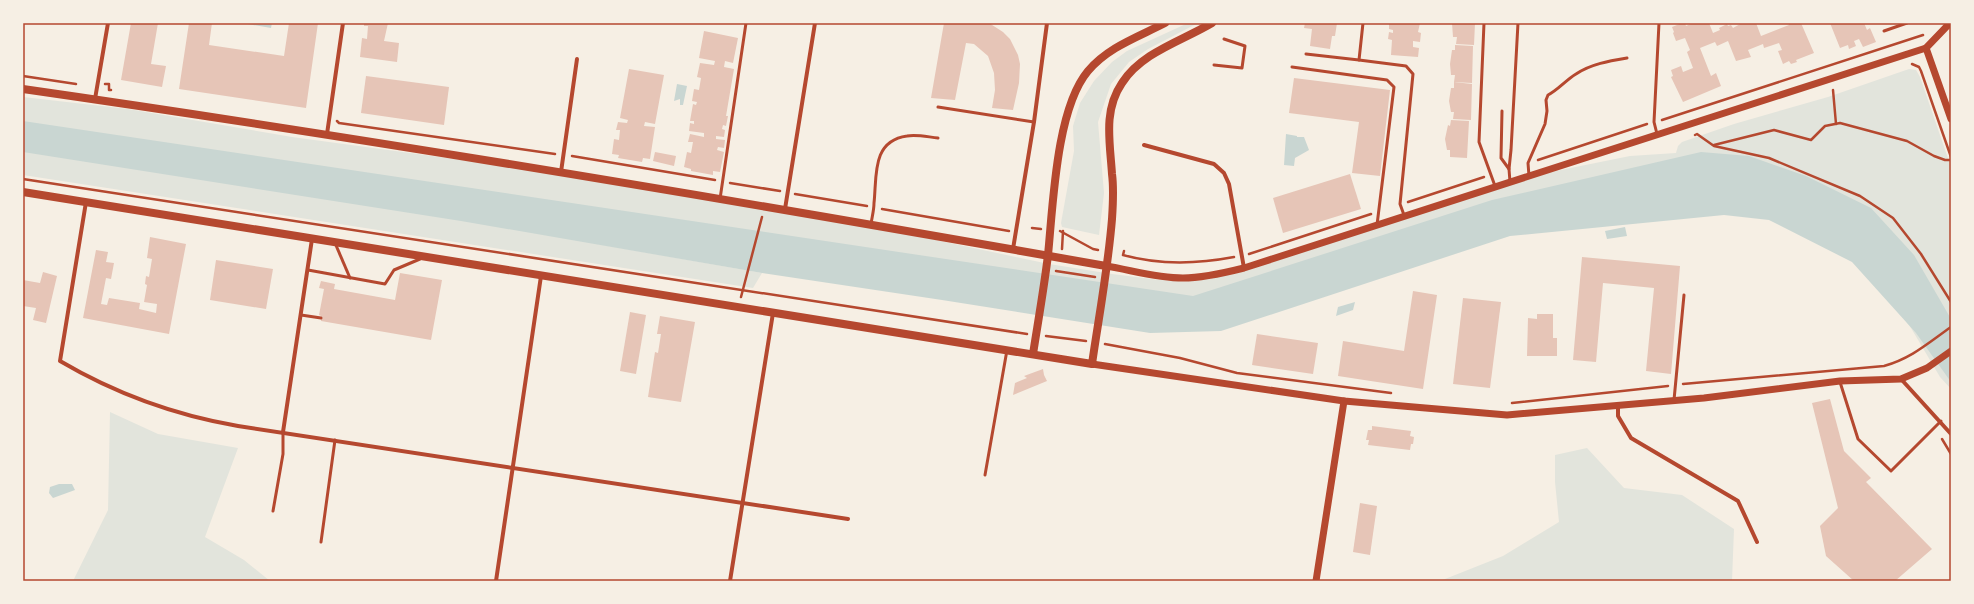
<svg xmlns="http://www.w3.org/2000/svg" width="1974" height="604" font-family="'Sofia Sans Condensed',sans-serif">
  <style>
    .green { fill: #e2e4dc }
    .water { fill: #c9d6d2 }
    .building { fill: #e6c5b7 }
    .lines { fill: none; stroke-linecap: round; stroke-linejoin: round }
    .path { stroke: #b5482f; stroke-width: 2.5 }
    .service { stroke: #b5482f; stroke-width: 3 }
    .minor { stroke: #b5482f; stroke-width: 4 }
    .tertiary { stroke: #b5482f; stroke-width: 7 }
    .secondary { stroke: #b5482f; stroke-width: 8 }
    .neatline { fill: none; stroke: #b5482f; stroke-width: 1.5 }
  </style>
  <rect width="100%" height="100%" fill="#f6efe4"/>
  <g class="green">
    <polygon points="1188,23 1198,23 1148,49 1129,62 1111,84 1098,122 1104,193 1099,235 1062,227 1061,223 1074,151 1073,126 1080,103 1094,81 1112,62 1127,51"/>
    <polygon points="1909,69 1916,70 1920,77 1951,167 1951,389 1940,377 1911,328 1855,252 1766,207 1511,225 1244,318 592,243 762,273 753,288 23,175 23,97 128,109 292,137 669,188 832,218 1049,264 1112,274 1160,280 1203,278 1536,175 1630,156 1676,153 1678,146 1682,142 1734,124 1828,97"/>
    <polygon points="110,412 158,434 238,448 205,537 244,560 270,581 73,581 108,510"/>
    <polygon points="1587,448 1624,488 1682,495 1734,529 1732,581 1440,581 1503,556 1559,522 1555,482 1555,455"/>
  </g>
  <g class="water">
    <polygon points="242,23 272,23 271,28"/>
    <polygon points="677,84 687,86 683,105 680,105 680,99 674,101"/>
    <polygon points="23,121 1193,296 1492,200 1701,152 1749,156 1806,176 1871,208 1914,255 1951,319 1951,382 1916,333 1852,262 1769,220 1724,215 1510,236 1221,331 1150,333 942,300 762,273 461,221 23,152"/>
    <polygon points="1286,134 1297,136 1297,137 1304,137 1309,150 1295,158 1294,166 1284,165"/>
    <polygon points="1625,227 1627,236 1607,239 1605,231"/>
    <polygon points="1355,302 1353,310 1336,316 1338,307"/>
    <polygon points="59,484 72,484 75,490 53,498 49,493 50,487"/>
  </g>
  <g class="building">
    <polygon points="131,23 158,23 151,64 166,66 162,87 121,80"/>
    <polygon points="189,23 212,23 209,45 284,56 289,23 318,23 306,108 179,89"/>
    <polygon points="364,23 388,23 384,41 399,43 397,62 360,57 362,38 367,39 368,26 364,26"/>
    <polygon points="944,23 989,23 1003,32 1010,39 1018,55 1020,64 1019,83 1013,110 992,108 995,90 994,73 988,56 974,44 966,43 955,100 931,98"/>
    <polygon points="1305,23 1337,23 1335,36 1332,36 1330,49 1310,46 1312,29 1304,28"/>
    <polygon points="1389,23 1420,23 1418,32 1421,33 1420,42 1413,41 1413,47 1419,48 1418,57 1391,55 1392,40 1388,39 1389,32 1393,33 1393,30 1389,29"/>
    <polygon points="1452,23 1475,23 1474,45 1456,44 1457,37 1453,37"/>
    <polygon points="1682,23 1685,23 1686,26 1693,23 1709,23 1713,33 1720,30 1719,28 1727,24 1728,26 1731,25 1733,28 1742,23 1756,23 1761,36 1789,25 1788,23 1801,23 1814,53 1796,60 1797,62 1791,64 1789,61 1783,64 1778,51 1782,50 1779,43 1764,48 1763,44 1748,50 1751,57 1736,61 1728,41 1717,46 1715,42 1700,48 1711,76 1716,73 1721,86 1683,102 1671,77 1673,76 1671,70 1681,66 1683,72 1693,68 1687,52 1690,50 1685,38 1676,41 1673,33 1674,32 1672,27"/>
    <polygon points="1830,23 1864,23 1867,30 1870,28 1876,42 1863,47 1859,39 1854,41 1856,46 1849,49 1848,45 1840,48"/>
    <polygon points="704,31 738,38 733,63 725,61 724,67 734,69 726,116 728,116 726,126 723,125 722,129 725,130 724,137 716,136 716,139 725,140 724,148 718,147 717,150 724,152 720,172 713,171 713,175 691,171 691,169 684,167 687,152 691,153 693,142 688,142 690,134 704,137 704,133 689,131 690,123 694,124 694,121 690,121 693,104 696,105 697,102 692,101 694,89 699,90 701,78 697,77 700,63 714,65 715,61 699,58"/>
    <polygon points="1455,45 1473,46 1472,83 1454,82 1455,75 1451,75 1450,64 1452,50 1455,50"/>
    <polygon points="629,69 664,75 655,124 645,122 644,126 655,127 650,159 643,158 642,162 618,158 619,155 612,154 614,139 619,140 620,130 616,130 618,122 627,123 628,120 620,118"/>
    <polygon points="366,76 449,87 444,125 361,113"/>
    <polygon points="1294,78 1390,90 1380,176 1352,173 1359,122 1289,113"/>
    <polygon points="1454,82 1472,84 1471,120 1453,119 1454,112 1451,112 1449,101 1451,88 1454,88"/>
    <polygon points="1451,120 1469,121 1467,158 1450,157 1450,150 1447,150 1445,139 1448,125 1450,126"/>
    <polygon points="655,152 676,156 674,166 653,161"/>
    <polygon points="1350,174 1361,209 1283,233 1273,198"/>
    <polygon points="150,237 186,244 169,334 83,318 96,250 108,252 106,262 114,263 111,279 106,278 101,304 107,305 109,298 140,303 139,309 156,313 157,304 144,302 147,285 145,284 146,276 149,277 152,259 147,258"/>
    <polygon points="1582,257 1680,266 1671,374 1646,371 1654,288 1603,283 1596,362 1573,360"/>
    <polygon points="216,260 273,269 266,309 210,300"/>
    <polygon points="43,272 57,276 46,323 33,320 36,308 23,306 23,280 40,283"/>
    <polygon points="400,273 442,280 431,340 321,321 321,316 319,315 324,289 319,288 321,281 335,284 334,289 395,300"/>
    <polygon points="1413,291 1437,295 1423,389 1338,376 1343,341 1404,351"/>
    <polygon points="1463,298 1501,302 1490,388 1453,384"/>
    <polygon points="630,312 646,315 636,374 620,371"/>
    <polygon points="1537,314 1553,314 1553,338 1557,338 1557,356 1527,356 1528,318 1537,319"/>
    <polygon points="660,316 695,322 681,402 648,397 655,352 658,353 661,334 657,334"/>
    <polygon points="1257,334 1318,343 1313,374 1252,365"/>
    <polygon points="1043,369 1044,375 1047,381 1013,395 1015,383 1027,378 1024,376"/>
    <polygon points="1830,399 1844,451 1871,478 1866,482 1932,549 1895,581 1854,581 1826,556 1820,526 1838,508 1812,403"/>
    <polygon points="1372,426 1411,431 1410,436 1414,437 1413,444 1411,444 1410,450 1368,445 1369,440 1366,440 1368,430 1372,430"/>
    <polygon points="1360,503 1377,506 1370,555 1353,552"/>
  </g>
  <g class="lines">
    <g class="path">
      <polyline points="1912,64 1919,67 1921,71 1951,157"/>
      <polyline points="23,76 76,84"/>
      <polyline points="105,84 109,84 109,90 111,90"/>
      <polyline points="1833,90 1836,124"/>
      <polyline points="1662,120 1923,35"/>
      <polyline points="337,121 339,123 555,154"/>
      <polyline points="1695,135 1697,134 1714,146 1769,158 1860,196 1893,218 1921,254 1951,302"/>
      <polyline points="1714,145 1774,130 1811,140 1825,126 1840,123 1907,141 1934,156 1945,160 1951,160"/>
      <polyline points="572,156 715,180"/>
      <polyline points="1538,160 1647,124"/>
      <polyline points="23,179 1027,334"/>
      <polyline points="730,183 780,191"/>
      <polyline points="795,194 867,206"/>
      <polyline points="1408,202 1484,177"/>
      <polyline points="882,209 1009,231"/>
      <polyline points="1032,228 1041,229"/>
      <polyline points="1060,231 1093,249 1098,250"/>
      <polyline points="1062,249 1063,231"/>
      <path d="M1124 251 1123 255C1159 265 1197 264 1234 257"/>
      <polyline points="1249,254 1371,214"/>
      <polyline points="1056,271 1095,277"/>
      <polyline points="741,297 762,217"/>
      <polyline points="1046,336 1086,341"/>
      <polyline points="1105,344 1180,358 1237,373 1391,393"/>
      <path d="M1683 384 1884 366C1912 358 1928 343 1951 327"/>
      <polyline points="1512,403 1668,386"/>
      <polyline points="1942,439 1951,454"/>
    </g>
    <g class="service">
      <polyline points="1363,23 1359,60 1406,66 1413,74 1400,204 1404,215"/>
      <polyline points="1484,23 1479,142 1495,186"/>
      <polyline points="1884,31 1907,23"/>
      <polyline points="1306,54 1359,60"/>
      <polyline points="1214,65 1242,68 1245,46 1224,39"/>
      <polyline points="1292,67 1387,80 1394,87 1377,225"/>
      <polyline points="938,107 1034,122"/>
      <polyline points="1502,111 1501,158 1509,169"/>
      <polyline points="1657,134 1654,122 1659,23"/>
      <path d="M1529 176 1528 163 1545 124 1547 111 1546 100 1548 95C1558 90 1566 80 1576 74 1591 64 1609 61 1627 58"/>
      <polyline points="1510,182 1509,169 1511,150 1518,23"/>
      <polyline points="720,199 746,23"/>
      <path d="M871 224C872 217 874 210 874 203 877 177 871 141 907 136 916 134 928 137 938 138"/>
      <polyline points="335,243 350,278"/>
      <polyline points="308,270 385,284 394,270 420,259"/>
      <polyline points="301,315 321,318"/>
      <polyline points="1840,382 1858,439 1891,471 1941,421"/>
      <polyline points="1674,400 1684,295"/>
      <polyline points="985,475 1007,350"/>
      <polyline points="273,511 283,454 283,432"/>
      <polyline points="321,542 335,440"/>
    </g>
    <g class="minor">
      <polyline points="95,99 108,23"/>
      <polyline points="327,134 343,23"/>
      <polyline points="1144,145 1214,164 1224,173 1229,184 1244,268"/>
      <polyline points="561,172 577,59"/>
      <path d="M86 202 60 361C116 394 174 415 238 426L848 519"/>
      <polyline points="785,209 815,23"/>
      <polyline points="1013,249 1034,122 1047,23"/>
      <polyline points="1901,379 1951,434"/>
      <polyline points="1618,405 1618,416 1631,438 1738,501 1757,542"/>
      <polyline points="283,432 312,239"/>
      <polyline points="496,581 541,276"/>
      <polyline points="730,581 773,313"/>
    </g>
    <g class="tertiary">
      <polyline points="1926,48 1951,119"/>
      <path d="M1106 266C1131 270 1157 278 1183 278 1203 278 1224 273 1244 268L1926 48 1950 23"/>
      <polyline points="1092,364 1344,401 1507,415 1704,398 1840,381 1901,379 1927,368 1951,351"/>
      <polyline points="1316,581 1344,401"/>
    </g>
    <g class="secondary">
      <path d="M23 89C385 141 746 202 1106 266"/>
      <path d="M23 192 1092 364C1099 316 1108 268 1112 219 1113 204 1114 189 1112 174 1110 142 1103 111 1122 83 1142 52 1182 41 1212 23"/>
      <path d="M1033 354C1038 322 1044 288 1048 255 1053 206 1056 109 1088 71 1108 47 1138 37 1165 23"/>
    </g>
  </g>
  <rect width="1974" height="604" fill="none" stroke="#f6efe4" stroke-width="48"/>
  <rect x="24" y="24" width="1926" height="556" class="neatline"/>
</svg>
